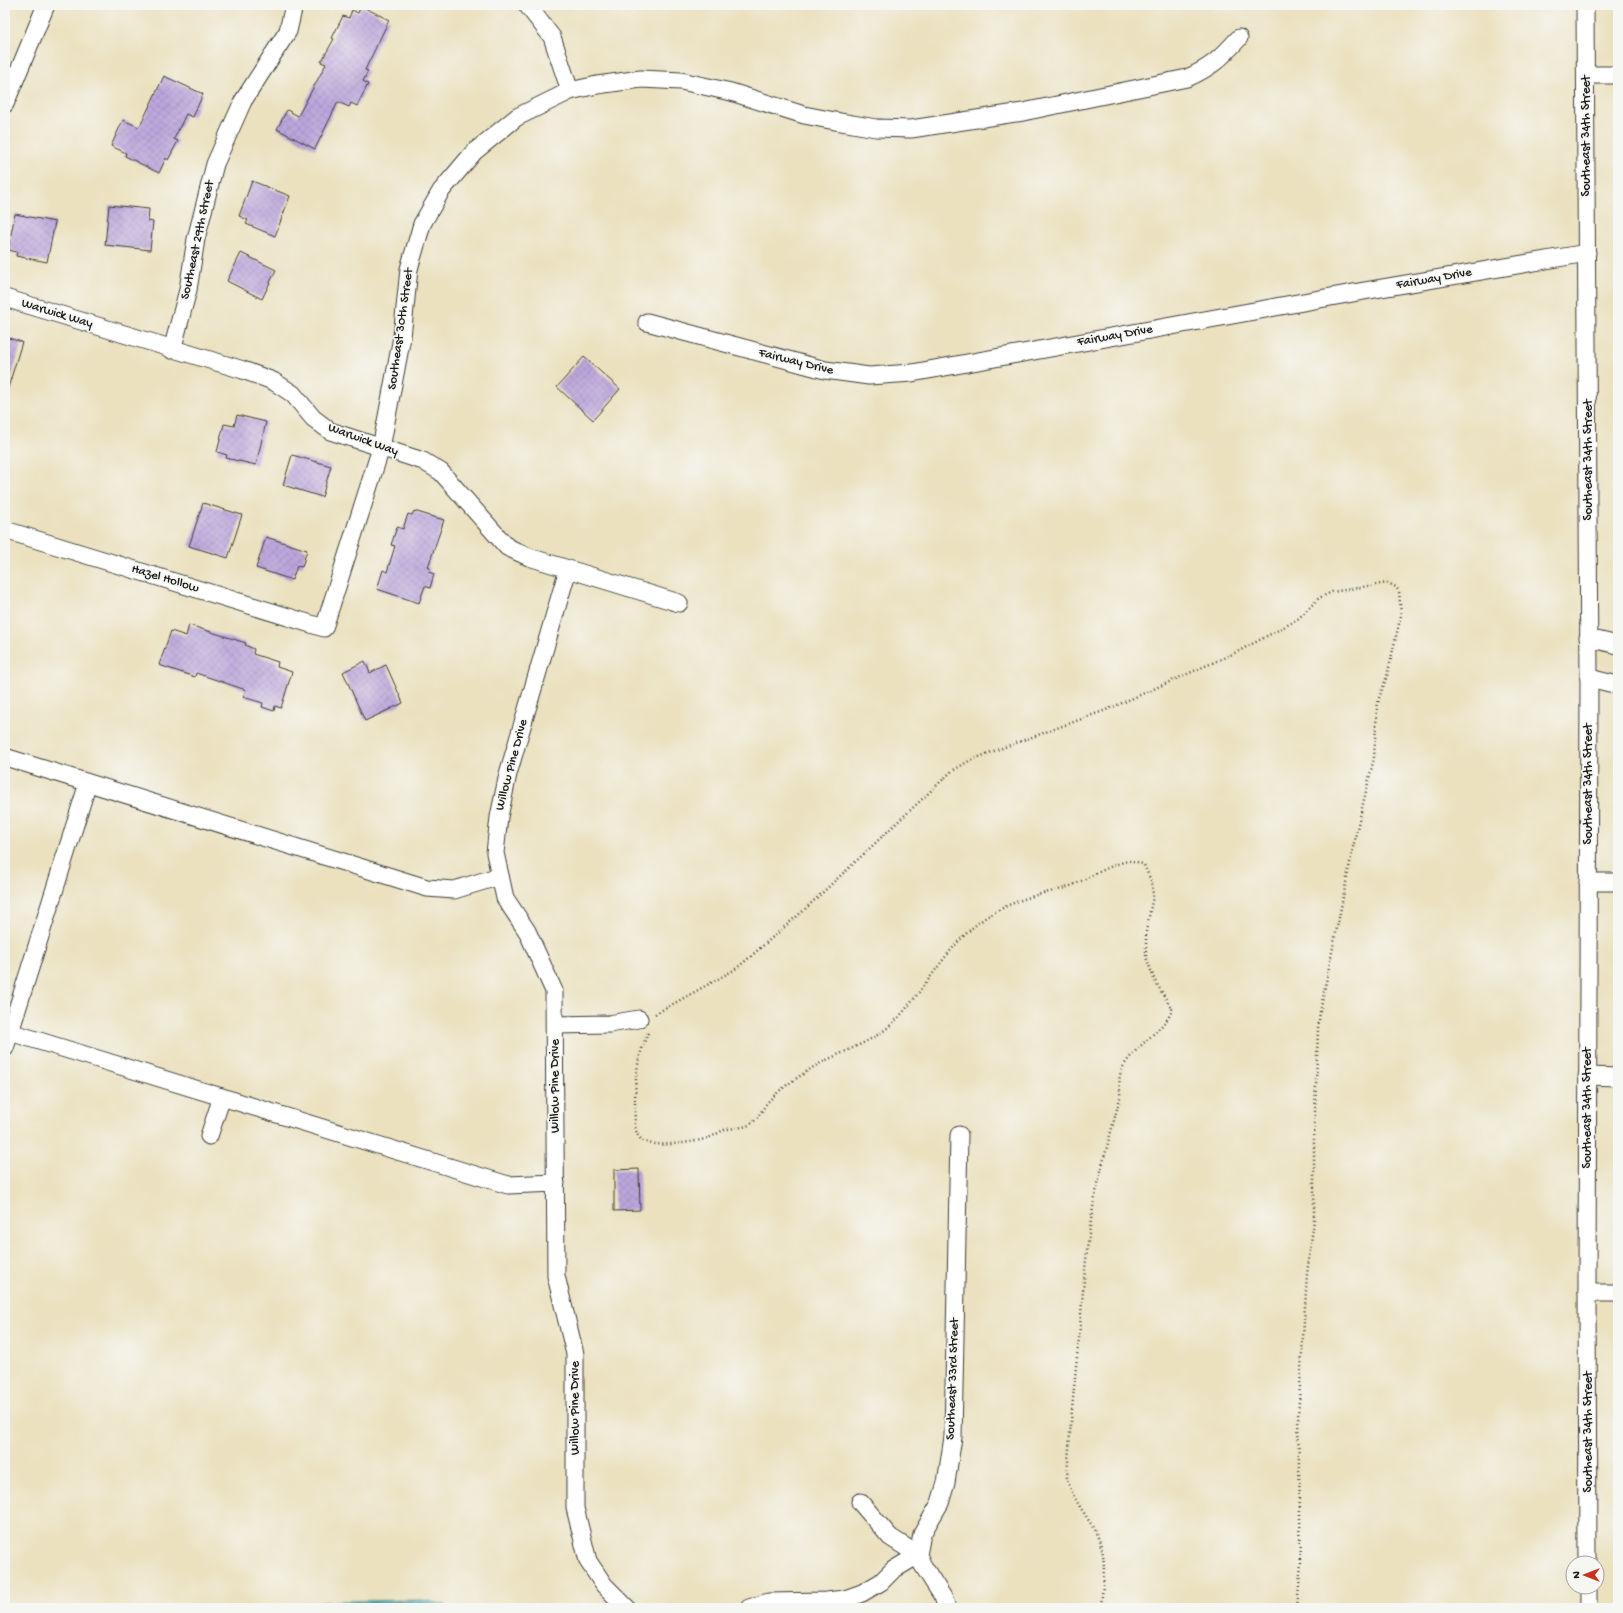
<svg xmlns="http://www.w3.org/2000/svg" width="1623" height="1613" font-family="'Gochi Hand',sans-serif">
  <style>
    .water { fill: url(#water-waves); stroke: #31696c }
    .building { fill: url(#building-cross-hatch) }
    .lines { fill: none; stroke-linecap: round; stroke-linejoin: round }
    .minor-casing { stroke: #3b3a34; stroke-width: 19 }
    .path { stroke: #3b3a34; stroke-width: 2.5; stroke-dasharray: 1 3; stroke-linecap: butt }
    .minor { stroke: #fff; stroke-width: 17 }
    .labels { text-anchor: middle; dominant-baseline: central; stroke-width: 3.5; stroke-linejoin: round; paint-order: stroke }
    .street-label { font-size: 13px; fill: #1c1c1c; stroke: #f6f6f2 }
  </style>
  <defs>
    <pattern id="water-waves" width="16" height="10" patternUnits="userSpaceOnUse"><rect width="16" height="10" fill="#46b6bd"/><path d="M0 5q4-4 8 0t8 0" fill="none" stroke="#3a9399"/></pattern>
    <pattern id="building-cross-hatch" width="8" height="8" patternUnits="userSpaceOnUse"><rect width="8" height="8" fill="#bca6dc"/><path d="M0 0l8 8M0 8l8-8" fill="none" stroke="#a18ebc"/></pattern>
  </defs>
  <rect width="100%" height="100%" fill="#f6f6f2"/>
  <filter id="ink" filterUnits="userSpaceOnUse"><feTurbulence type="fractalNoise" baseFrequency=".025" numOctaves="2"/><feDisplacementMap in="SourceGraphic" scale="8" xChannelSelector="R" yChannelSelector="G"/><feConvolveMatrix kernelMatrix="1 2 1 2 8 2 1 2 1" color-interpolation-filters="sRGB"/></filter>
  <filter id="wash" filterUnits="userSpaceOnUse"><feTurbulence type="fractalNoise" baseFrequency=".012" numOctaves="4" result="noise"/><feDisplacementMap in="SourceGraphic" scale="16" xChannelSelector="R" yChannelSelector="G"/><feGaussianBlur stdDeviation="0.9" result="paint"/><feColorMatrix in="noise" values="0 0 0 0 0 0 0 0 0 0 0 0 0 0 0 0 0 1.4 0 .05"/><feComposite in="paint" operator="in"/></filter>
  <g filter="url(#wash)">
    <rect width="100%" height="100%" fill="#ebe1bf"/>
    <polygon class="water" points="423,1600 446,1605 448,1608 284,1608 298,1604 340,1601"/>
    <g id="blocks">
      <g class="building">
        <polygon points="361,6 389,20 365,70 368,71 363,81 368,84 357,106 351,103 349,107 338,102 315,149 277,129 287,110 298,116 326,64 321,62 334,39 332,38 343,16 349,18 352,10 358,13"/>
        <polygon points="164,76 203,94 193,117 186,114 174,139 178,141 168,160 166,158 159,173 125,156 126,153 111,146 123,120 139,127 141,124"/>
        <polygon points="252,181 290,196 275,236 246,224 248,220 239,216"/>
        <polygon points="109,205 149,209 148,221 153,222 150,250 105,245"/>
        <polygon points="15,214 55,222 47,262 16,256 17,252 8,250"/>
        <polygon points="241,253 276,270 262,299 227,281"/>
        <polygon points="5,337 22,342 8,388 5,387"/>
        <polygon points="584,357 620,389 593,420 557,387"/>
        <polygon points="237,415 266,422 256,465 226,458 227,455 217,452 224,424 234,426"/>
        <polygon points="292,455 331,466 322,497 283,485"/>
        <polygon points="203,503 242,515 228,558 189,546"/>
        <polygon points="414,511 444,520 428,567 430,568 429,572 434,574 430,588 425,586 419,603 377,589 383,570 387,572 395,546 391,545 397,527 403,529 408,514 412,515"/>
        <polygon points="266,537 307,550 302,567 297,566 292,580 256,568"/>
        <polygon points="189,625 246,643 245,645 254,649 253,654 278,662 277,667 292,672 281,708 275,706 274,711 262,707 263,703 243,697 246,690 196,673 195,677 159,665 171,631 186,636"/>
        <polygon points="365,661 370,673 386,665 403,703 365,721 343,672"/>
        <polygon points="639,1169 640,1210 614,1211 614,1170"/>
      </g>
    </g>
  </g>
  <g filter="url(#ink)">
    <use href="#blocks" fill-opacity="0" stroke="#3b3a34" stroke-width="1"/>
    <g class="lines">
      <g class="minor-casing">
        <g id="minor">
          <polyline points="527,5 552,37 570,91"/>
          <polyline points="1585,5 1589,678 1587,1293 1588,1563"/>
          <polyline points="1586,75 1618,75"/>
          <polyline points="5,104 46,5"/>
          <polyline points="5,298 243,370 273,381 293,394 313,418 330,431 423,461 441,472 507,547 529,557 679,603"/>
          <polyline points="647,322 825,370 869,376 912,373 1364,291 1587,253"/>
          <polyline points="172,350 188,290 196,239 215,164 243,101 288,31 294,5"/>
          <path d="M5 530 324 628 381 448 402 337 409 269 422 224 441 191 474 152 517 117 570 91 597 85 641 79 681 81 731 92 804 115 835 121 876 128 911 129 1023 112 1187 78C1212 67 1221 58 1239 38"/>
          <polyline points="568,569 508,774 499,817 495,853 505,898 527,931 554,991 556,1276 575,1354 575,1508 588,1561 604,1585 627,1608"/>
          <polyline points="1588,638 1618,645"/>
          <polyline points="1589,678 1618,685"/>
          <polyline points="5,757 427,888 454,890 500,876"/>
          <polyline points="1588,882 1618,882"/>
          <polyline points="555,1025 609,1024 639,1019"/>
          <polyline points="10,1032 508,1185 556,1183"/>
          <polyline points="5,1048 88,783"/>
          <polyline points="1587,1076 1618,1077"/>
          <polyline points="209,1136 222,1097"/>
          <polyline points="1587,1293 1618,1293"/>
          <polyline points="1588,1587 1588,1608"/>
          <polyline points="749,1608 769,1602 826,1601 845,1599 862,1593 881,1582 893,1570 918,1555 890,1537 860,1502"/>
          <polyline points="947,1608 943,1597 922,1564 918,1555 922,1534 940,1503 946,1483 953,1437 959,1135"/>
        </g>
      </g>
      <g class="path">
        <polyline points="655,1014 734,970 743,963 804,910 952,771 969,761 994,751 1106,710 1237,652 1297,620 1319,598 1332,592 1387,583 1390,584 1396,587 1399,591 1401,615 1387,676 1379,698 1377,709 1374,758 1356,833 1320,1012 1318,1028 1314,1139 1314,1220 1307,1274 1298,1417 1301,1563 1297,1608"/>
        <path d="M648 1033C636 1059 635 1082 635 1110 635 1120 633 1133 642 1140 652 1149 696 1142 708 1138 714 1136 719 1132 724 1130 733 1127 744 1129 752 1123 758 1118 762 1110 767 1103 779 1089 797 1078 812 1068 838 1052 871 1044 893 1023 926 990 946 945 985 918 999 909 1014 902 1030 897 1045 892 1060 891 1075 884 1086 879 1120 860 1131 861 1135 861 1140 863 1144 865L1152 883 1153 896 1146 932V957L1155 981 1172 1009C1169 1028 1126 1050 1120 1075 1118 1084 1122 1093 1119 1102 1110 1135 1101 1168 1094 1202 1086 1247 1083 1292 1079 1338 1074 1384 1070 1430 1067 1477 1072 1503 1094 1521 1101 1546 1107 1565 1102 1589 1101 1608"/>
      </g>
      <use href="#minor" class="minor"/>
    </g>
  </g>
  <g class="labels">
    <g class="street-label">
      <text transform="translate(1586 136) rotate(-90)">Southeast 34th Street</text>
      <text transform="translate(198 240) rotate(-78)">Southeast 29th Street</text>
      <text transform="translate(1434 279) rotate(-10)">Fairway Drive</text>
      <text transform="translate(57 314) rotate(17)">Warwick Way</text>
      <text transform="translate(401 329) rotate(-82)">Southeast 30th Street</text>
      <text transform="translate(1115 336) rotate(-10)">Fairway Drive</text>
      <text transform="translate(796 362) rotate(14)">Fairway Drive</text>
      <text transform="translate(363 440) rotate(20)">Warwick Way</text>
      <text transform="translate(1588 460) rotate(-90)">Southeast 34th Street</text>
      <text transform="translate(165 579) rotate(17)">Hazel Hollow</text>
      <text transform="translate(512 765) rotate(-75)">Willow Pine Drive</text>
      <text transform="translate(1588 784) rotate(-90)">Southeast 34th Street</text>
      <text transform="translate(555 1086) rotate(-90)">Willow Pine Drive</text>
      <text transform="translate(1587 1108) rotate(-90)">Southeast 34th Street</text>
      <text transform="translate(953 1379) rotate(-88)">Southeast 33rd Street</text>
      <text transform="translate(575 1408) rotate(-90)">Willow Pine Drive</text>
      <text transform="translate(1588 1432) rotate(-90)">Southeast 34th Street</text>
    </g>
  </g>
  <rect width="1623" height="1613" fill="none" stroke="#f6f6f2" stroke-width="20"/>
  <g transform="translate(1585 1575) rotate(270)"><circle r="19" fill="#f6f6f2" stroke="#9f9f9c"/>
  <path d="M0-3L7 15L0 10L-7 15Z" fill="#c8321e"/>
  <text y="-6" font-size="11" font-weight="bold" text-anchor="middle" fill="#1c1c1c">N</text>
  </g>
</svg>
